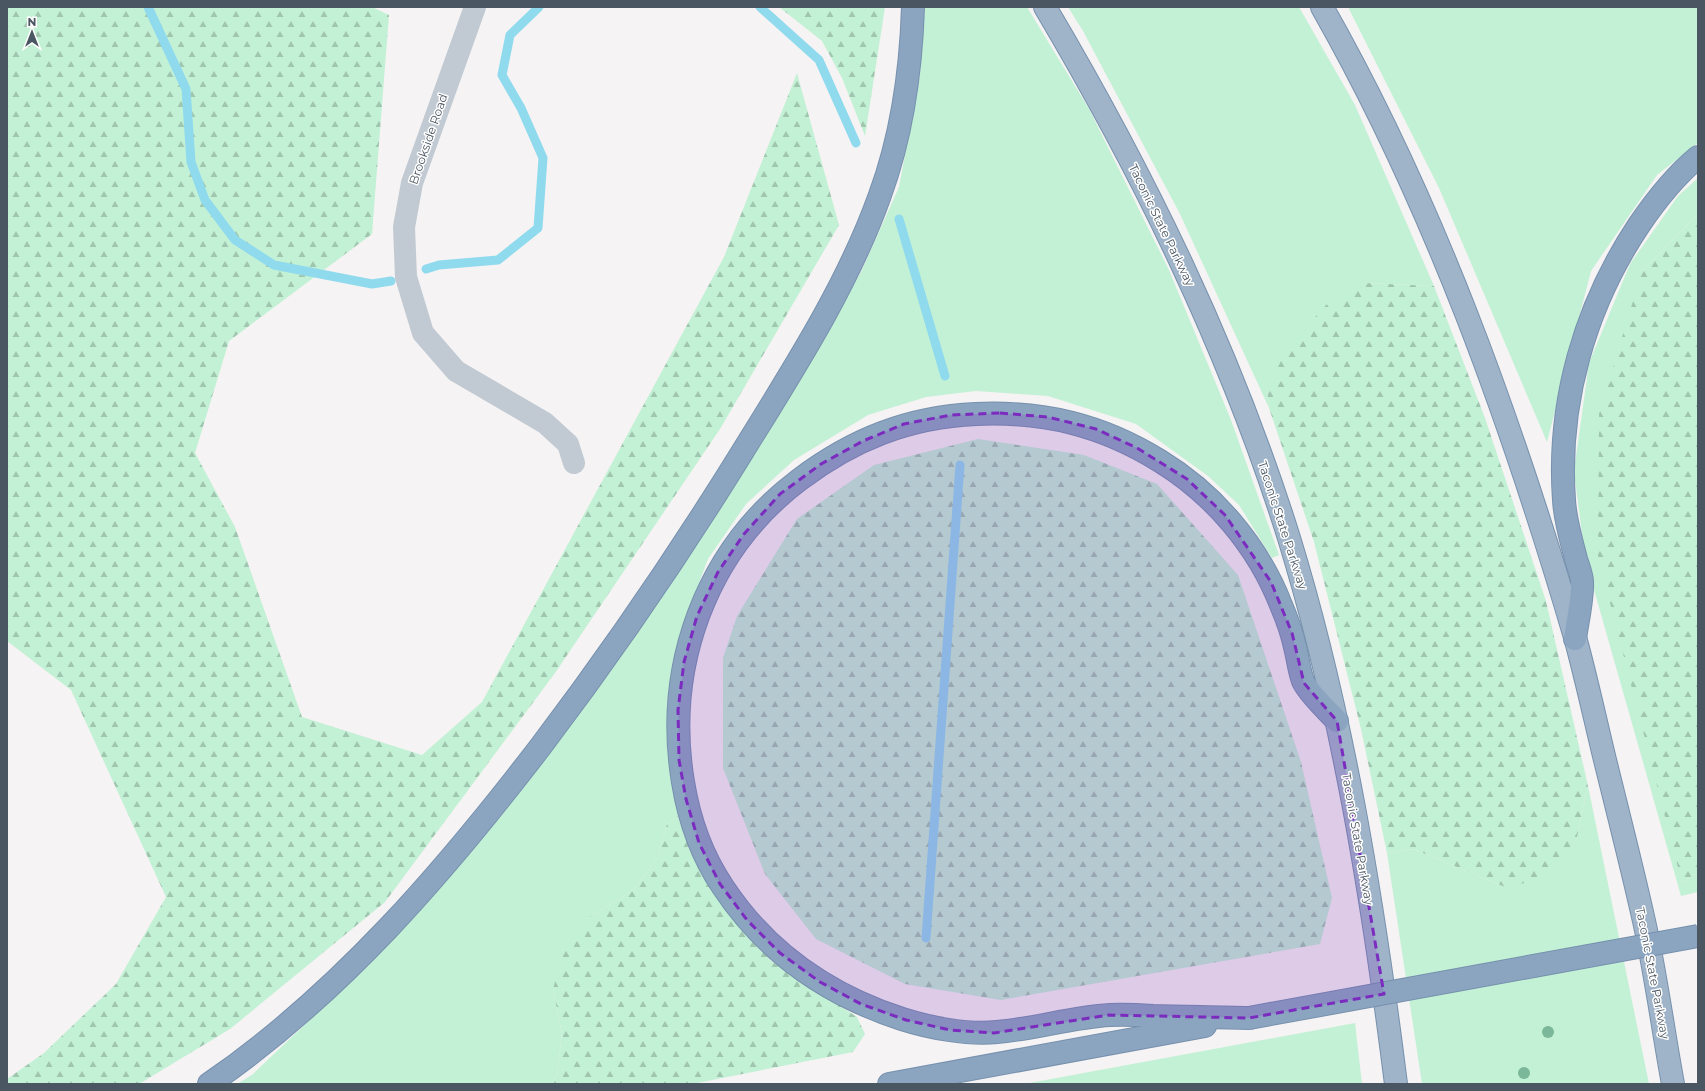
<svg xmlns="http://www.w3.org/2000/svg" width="1705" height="1091" font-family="Montserrat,sans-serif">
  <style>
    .grass { fill: #c3f1d5 }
    .forest { fill: url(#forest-firs) }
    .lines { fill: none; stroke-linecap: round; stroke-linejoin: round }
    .stream { stroke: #90daee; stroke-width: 9 }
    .trunk-casing { stroke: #7690ad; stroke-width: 24 }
    .motorway-casing { stroke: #7690ad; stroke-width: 24 }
    .minor { stroke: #c1cad2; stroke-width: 22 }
    .trunk { stroke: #9fb4c9; stroke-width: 22 }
    .motorway { stroke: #8ba5c1; stroke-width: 22 }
    .motorway-bridge-casing { stroke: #7690ad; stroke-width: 24; stroke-linecap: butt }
    .motorway-bridge { stroke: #8ba5c1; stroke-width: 22 }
    .tree { fill: #7bb799 }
    .marked { fill: #7b2cbf; fill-opacity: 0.2; stroke: #7b2cbf; stroke-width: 3; stroke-dasharray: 8 5; stroke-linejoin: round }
    .labels { text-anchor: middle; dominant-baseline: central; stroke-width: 3; stroke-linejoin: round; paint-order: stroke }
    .street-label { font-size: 12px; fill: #4a5661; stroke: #fff }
  </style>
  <defs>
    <pattern id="forest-firs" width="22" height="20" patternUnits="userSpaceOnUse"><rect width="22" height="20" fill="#c3f1d5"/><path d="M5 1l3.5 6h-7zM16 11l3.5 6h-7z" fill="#a0c6b0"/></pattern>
  </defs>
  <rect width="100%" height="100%" fill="#f5f3f3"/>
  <g class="grass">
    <polygon points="923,7 1027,7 1089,109 1169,270 1231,420 1279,555 1272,558 1239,505 1208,476 1136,424 1048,396 976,391 926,397 868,415 794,460 746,504 708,559 680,633 667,710 672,781 678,816 667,824 658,856 634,890 588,918 553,990 562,1034 557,1076 550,1084 237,1084 252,1075 356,976 502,815 618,658 693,547 794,391 861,272 899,187 920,76"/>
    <polygon points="1068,7 1299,7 1355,105 1434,286 1365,283 1267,392 1269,408 1180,214 1083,31"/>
    <polygon points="1348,7 1698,7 1698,143 1657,175 1591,271 1547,442 1439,188"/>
    <polygon points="1698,178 1698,214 1642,271 1682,883 1698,872 1698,892 1681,896 1585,558 1574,471 1589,363 1630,264 1678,196"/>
    <polygon points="1588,786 1649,1084 1422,1084 1387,853 1413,849 1505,887 1576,842"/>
    <polygon points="1355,1023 1362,1084 1024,1084"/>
  </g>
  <g class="forest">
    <polygon points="7,7 372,7 389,15 372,234 229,341 195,453 235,527 302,717 422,755 482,702 724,257 797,73 839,225 720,429 555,673 385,902 230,1029 139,1084 7,1084 7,1079 44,1053 116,984 166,897 71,690 7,641"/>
    <polygon points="779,7 885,7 865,136 842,78 822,41"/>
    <polygon points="1698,214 1698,872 1682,883 1598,556 1599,414 1642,271"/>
    <polygon points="1365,283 1434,286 1485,418 1546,601 1588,786 1576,842 1544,879 1505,887 1413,849 1387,853 1361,729 1314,542 1269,408 1267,392 1286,349 1327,304"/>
    <polygon points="978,439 1084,455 1157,484 1238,575 1301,762 1332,898 1320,944 1001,1000 905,984 816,939 765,874 723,768 723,658 737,616 797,519 874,465"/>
    <polygon points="678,816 714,891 771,961 857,1017 865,1034 853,1052 692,1084 550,1084 557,1076 562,1034 553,990 562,952 588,918 634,890 658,856 667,824"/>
  </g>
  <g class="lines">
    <g class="stream">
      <polyline points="148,7 186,89 191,162 205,200 235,240 274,265 372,284 391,281"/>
      <polyline points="760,7 819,60 856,143"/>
      <polyline points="899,219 945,376"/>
      <polyline points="426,269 439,265 498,260 538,228 543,158 521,108 502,75 510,35 539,7"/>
      <polyline points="926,938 960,465"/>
    </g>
    <g class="trunk-casing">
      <g id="trunk">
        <path d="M1045 7C1145 176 1230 350 1289 538 1343 714 1373 901 1396 1084"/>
        <path d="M1322 7C1434 204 1511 420 1575 637 1586 677 1595 719 1605 760 1618 813 1632 867 1644 921 1656 975 1663 1030 1673 1084"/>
      </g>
    </g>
    <g class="motorway-casing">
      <g id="motorway">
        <path d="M1575 639C1577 623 1583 598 1582 582 1582 575 1578 566 1576 559 1571 539 1565 520 1564 500 1557 403 1585 306 1639 225 1656 200 1675 176 1698 157"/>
        <path d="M1249 1018C1217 1017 1185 1017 1153 1016 1139 1015 1124 1014 1110 1015 1072 1017 1035 1029 997 1032 968 1035 930 1028 902 1019 828 995 766 952 723 887 702 856 689 819 683 782 664 667 705 551 799 480 853 439 909 417 976 414 1044 411 1102 425 1160 461 1214 494 1258 546 1281 605 1287 619 1292 633 1295 647 1298 658 1299 671 1303 681 1309 694 1327 710 1337 721"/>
        <path d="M209 1084C340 994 445 871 541 746 613 651 680 553 743 451 793 370 848 285 880 195 902 135 911 71 913 7"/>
        <polyline points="889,1084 1205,1026"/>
      </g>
    </g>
    <polyline class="minor" points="475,7 412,183 404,227 406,277 423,333 456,371 545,423 568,444 574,463"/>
    <use href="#trunk" class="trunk"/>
    <use href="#motorway" class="motorway"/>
    <g class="motorway-bridge-casing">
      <polyline id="motorway-bridge" points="1249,1018 1698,936"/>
    </g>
    <use href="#motorway-bridge" class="motorway-bridge"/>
  </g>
  <g class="tree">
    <circle cx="1548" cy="1032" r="6"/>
    <circle cx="1524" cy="1073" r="6"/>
  </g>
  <path class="marked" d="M1000 413 1048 417 1096 429 1137 448 1187 479 1225 515 1271 582 1292 633 1304 683 1337 721 1384 994 1249 1018 1109 1015 994 1033 950 1030 906 1020 861 1004 820 982 780 953 747 920 720 884 699 843 686 799 679 760 678 710 684 662 697 616 718 572 744 534 780 494 821 464 863 441 904 424 951 415Z"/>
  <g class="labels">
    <g class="street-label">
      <text transform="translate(428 139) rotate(-71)">Brookside Road</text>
      <text transform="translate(1162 225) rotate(64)">Taconic State Parkway</text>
      <text transform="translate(1283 525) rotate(72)">Taconic State Parkway</text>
      <text transform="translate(1358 839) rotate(80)">Taconic State Parkway</text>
      <text transform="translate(1653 973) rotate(79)">Taconic State Parkway</text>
    </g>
  </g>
  <rect width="1705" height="1091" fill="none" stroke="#4a5661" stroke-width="16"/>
  <g transform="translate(32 32)" stroke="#ffffff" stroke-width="3" paint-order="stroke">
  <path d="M0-3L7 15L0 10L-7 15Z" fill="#4a5661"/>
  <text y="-6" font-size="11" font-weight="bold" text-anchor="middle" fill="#4a5661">N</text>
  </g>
</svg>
